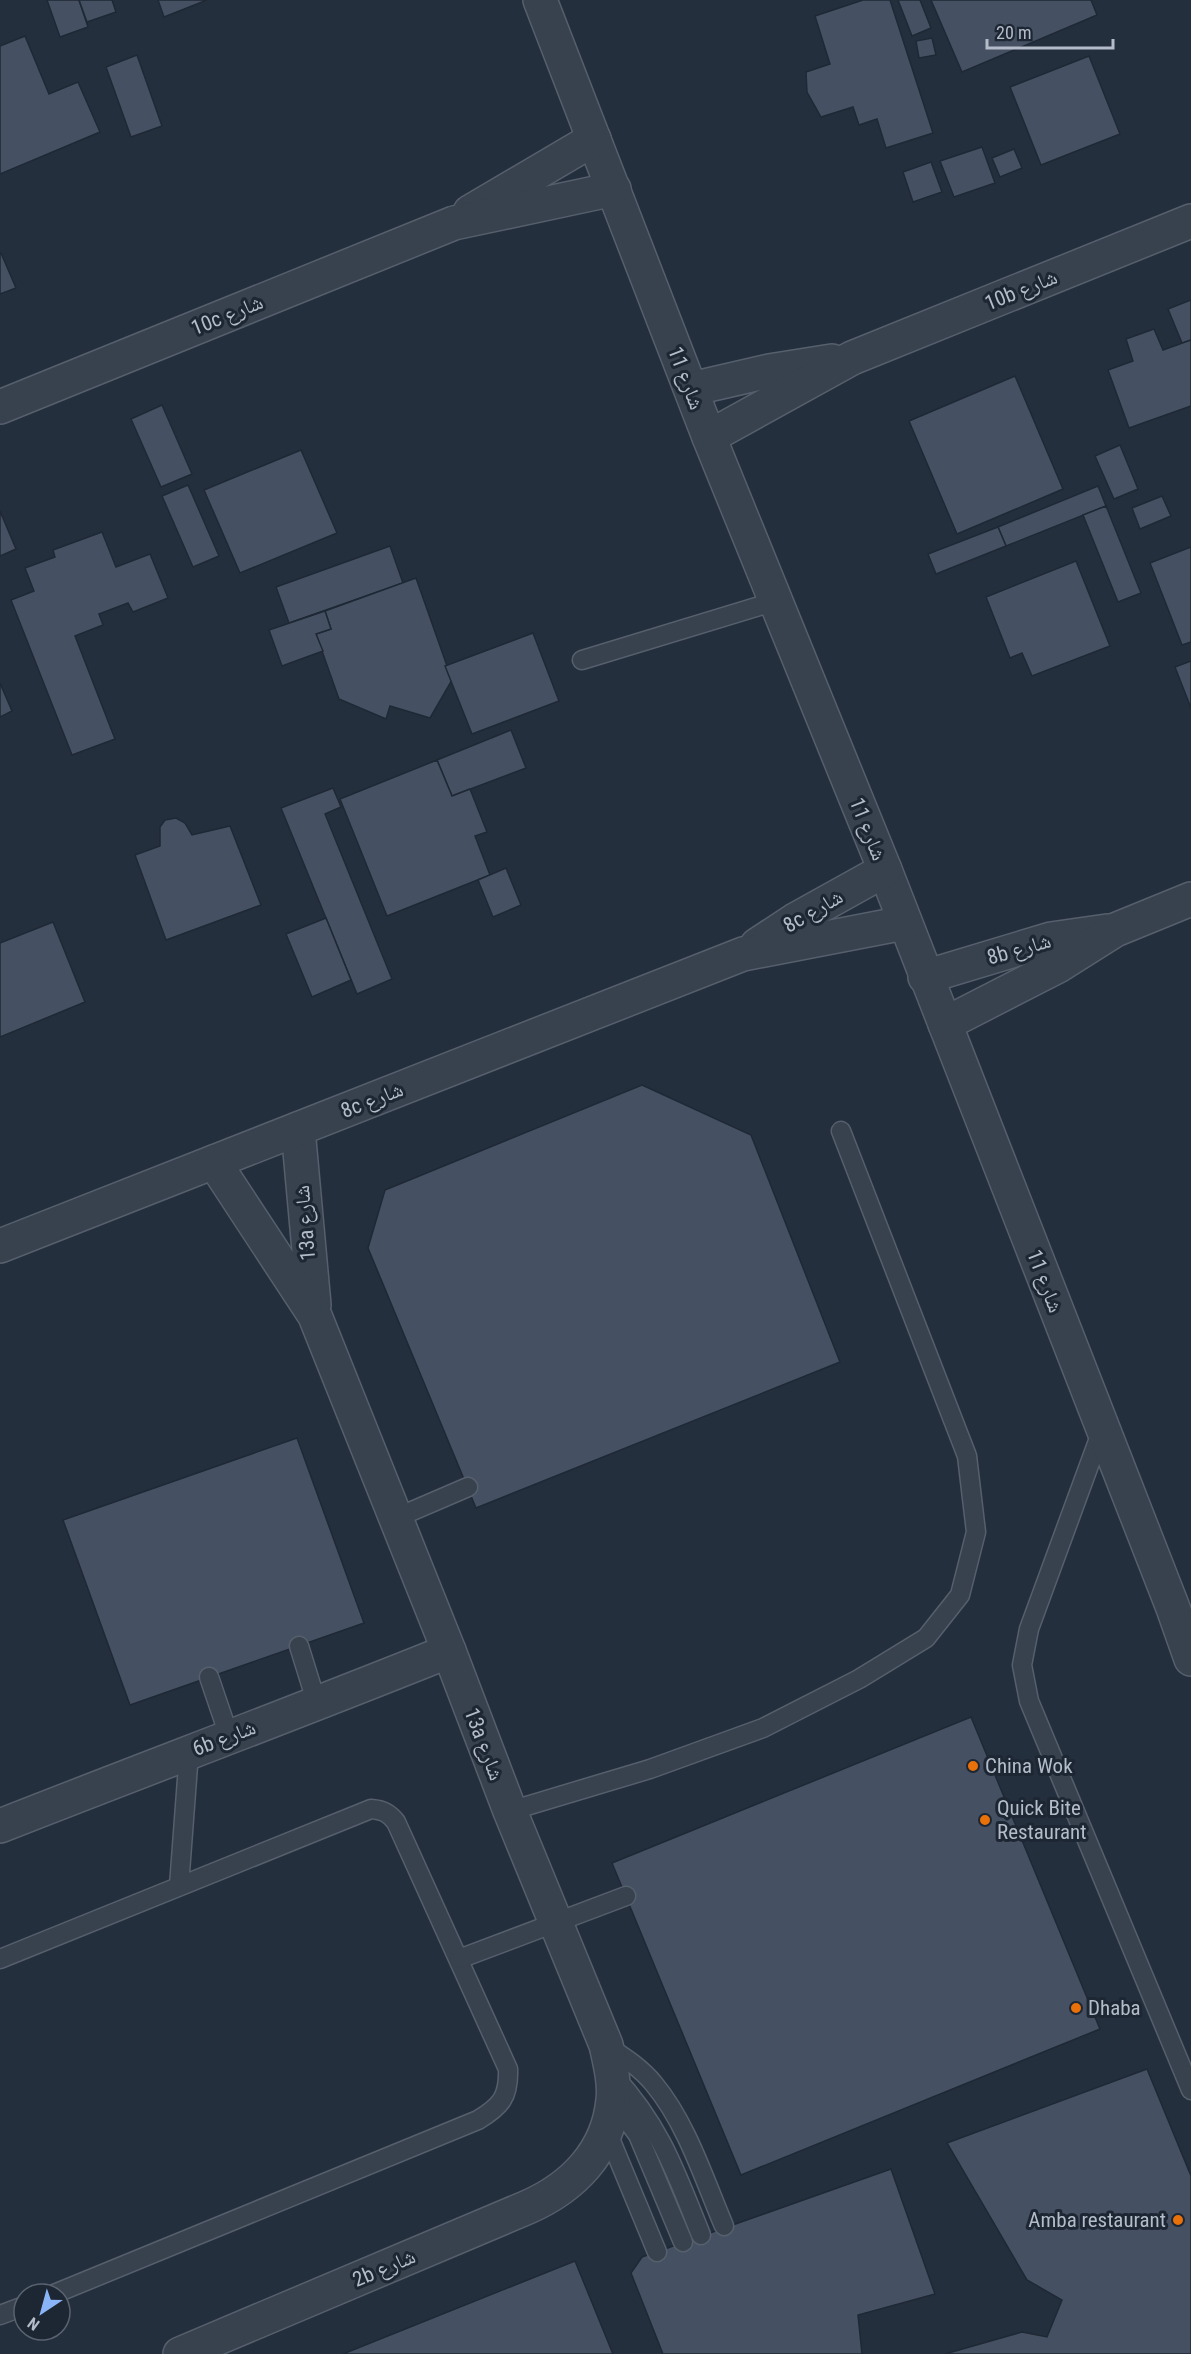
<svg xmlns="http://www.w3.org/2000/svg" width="1191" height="2354" font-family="'Roboto Condensed','Noto Naskh Arabic',sans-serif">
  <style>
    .building { fill: #455162; stroke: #1f2835; stroke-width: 1.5 }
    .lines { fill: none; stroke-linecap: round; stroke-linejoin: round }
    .lane-casing { stroke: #565f6c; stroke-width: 21 }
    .street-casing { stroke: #565f6c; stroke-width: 36 }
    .lane { stroke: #38414e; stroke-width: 18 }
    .street { stroke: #38414e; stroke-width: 33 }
    .food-dot { fill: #e8710a; stroke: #1d2633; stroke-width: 2 }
    .labels { text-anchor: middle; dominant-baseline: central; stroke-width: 6; stroke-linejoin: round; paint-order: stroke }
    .street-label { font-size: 21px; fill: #b4bcc9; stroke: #1d2633 }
    .poi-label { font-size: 21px; fill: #b4bcc9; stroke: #1d2633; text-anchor: start }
  </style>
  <rect width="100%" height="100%" fill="#242f3e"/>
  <g class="building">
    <polygon points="47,0 79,0 88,27 60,37"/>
    <polygon points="79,0 112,0 116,12 87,22"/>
    <polygon points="158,0 207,0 164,17"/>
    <polygon points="863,0 890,0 933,133 886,148 877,119 859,125 853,107 821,117 807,92 806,72 830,64 815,16"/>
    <polygon points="898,0 920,0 931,28 912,36"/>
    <polygon points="931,0 1091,0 1097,15 962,72"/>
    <polygon points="25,36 49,94 78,82 100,132 0,174 0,46"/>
    <polygon points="932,38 936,55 919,58 916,41"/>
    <polygon points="137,55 162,126 131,137 106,67"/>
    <polygon points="1089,56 1120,134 1041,165 1010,87"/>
    <polygon points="982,147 995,183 954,197 940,161"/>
    <polygon points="1014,149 1022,168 1000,177 992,158"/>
    <polygon points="931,162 942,192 913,202 903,172"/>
    <polygon points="1,253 16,288 0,294 0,254"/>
    <polygon points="1191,300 1191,340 1182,343 1168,309"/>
    <polygon points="1154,329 1163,350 1191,340 1191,406 1129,428 1108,370 1133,361 1126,339"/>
    <polygon points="1015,376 1063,489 957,534 909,421"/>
    <polygon points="162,405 192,474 161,487 131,419"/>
    <polygon points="1120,445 1138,489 1114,499 1095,456"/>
    <polygon points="301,450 337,533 240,573 204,490"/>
    <polygon points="188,485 219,556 193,567 162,496"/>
    <polygon points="1098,486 1106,506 1006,546 998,527"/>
    <polygon points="1162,496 1171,516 1140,529 1132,508"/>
    <polygon points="1106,506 1141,593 1118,602 1083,515"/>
    <polygon points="0,511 16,549 0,556"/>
    <polygon points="998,527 1006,546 936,574 928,554"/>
    <polygon points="102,532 116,567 150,554 168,598 133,612 128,603 99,614 103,625 75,636 115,739 72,755 11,600 34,591 25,568 55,557 53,550"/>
    <polygon points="390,546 403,583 289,623 276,587"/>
    <polygon points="1191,547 1191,642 1182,645 1150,563"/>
    <polygon points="1076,561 1110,646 1032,676 1022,653 1010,658 986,597"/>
    <polygon points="416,578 452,680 430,718 390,706 386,719 339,699 316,634 331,629 325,611"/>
    <polygon points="325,611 331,629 316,634 323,651 282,666 269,630"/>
    <polygon points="533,633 559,701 472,734 445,666"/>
    <polygon points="1191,661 1191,708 1175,667"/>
    <polygon points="0,683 12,711 0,717"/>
    <polygon points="511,730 526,768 452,796 437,760"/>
    <polygon points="437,760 452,796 470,789 487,832 475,836 490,875 387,916 340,799"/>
    <polygon points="333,788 341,807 325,814 392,979 357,994 281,808"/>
    <polygon points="176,818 185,823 192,835 230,826 261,905 166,940 135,855 160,846 160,827 165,820"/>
    <polygon points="506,868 521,905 493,917 478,880"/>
    <polygon points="326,918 351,980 312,997 286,934"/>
    <polygon points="53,922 85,1002 0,1037 0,943"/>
    <polygon points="642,1085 751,1135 840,1362 476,1508 368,1248 385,1190"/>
    <polygon points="297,1438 364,1623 130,1705 63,1520"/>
    <polygon points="971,1717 1100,2029 741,2175 612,1863"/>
    <polygon points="1147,2069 1191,2176 1191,2354 945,2354 1022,2332 1047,2337 1062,2300 1027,2280 947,2143"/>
    <polygon points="891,2169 935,2294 858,2315 862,2354 663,2354 631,2273 642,2257"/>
    <polygon points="575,2261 613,2354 343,2354"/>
  </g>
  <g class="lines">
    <g class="lane-casing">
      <g id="lane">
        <polyline points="582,660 776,601"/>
        <polyline points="1102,1430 1029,1629 1022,1665 1029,1701 1191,2090"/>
        <polyline points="396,1518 468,1487"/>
        <polyline points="299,1646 317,1704"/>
        <polyline points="209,1677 229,1736"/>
        <polyline points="510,1811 650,1769 763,1728 859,1679 926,1638 960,1595 976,1532 967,1456 841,1131"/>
        <polyline points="179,1886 189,1752"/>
        <path d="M0 1959 371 1809C383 1810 389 1813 396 1822L508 2069C509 2097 501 2106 478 2120L54 2294"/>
        <polyline points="459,1959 626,1896"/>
        <path d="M607 2046C624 2057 641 2068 654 2084 687 2124 704 2179 724 2226"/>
        <path d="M614 2076C661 2127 676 2173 701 2235"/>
        <polyline points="613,2101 638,2135 683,2242"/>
        <polyline points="606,2129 657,2252"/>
        <polyline points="0,2315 24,2306"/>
      </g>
    </g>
    <g class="street-casing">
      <g id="street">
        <polyline points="540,0 709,437 885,870 1173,1608 1191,1659"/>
        <polyline points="470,212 594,139"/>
        <polyline points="691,389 769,371 832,361"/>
        <polyline points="0,407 454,223 614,189"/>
        <polyline points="709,437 852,358 1191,221"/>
        <polyline points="757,945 795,920 885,870"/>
        <polyline points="925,977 1051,939 1107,931"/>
        <polyline points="945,1024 1058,966 1115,930 1191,899"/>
        <polyline points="298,1129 314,1305"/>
        <polyline points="0,1246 743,954 904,923"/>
        <path d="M0 1826C150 1767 300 1711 449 1651"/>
        <path d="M180 2354 528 2207C573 2187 608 2152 613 2100 615 2082 610 2063 606 2045L510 1811 449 1651 315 1316 214 1162"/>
      </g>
    </g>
    <use href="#lane" class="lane"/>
    <use href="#street" class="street"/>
  </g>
  <g class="food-dot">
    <circle cx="973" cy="1766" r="6"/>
    <circle cx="985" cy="1820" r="6"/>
    <circle cx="1076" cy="2008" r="6"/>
    <circle cx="1178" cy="2220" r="6"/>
  </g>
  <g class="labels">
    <g class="street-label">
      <text transform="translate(1021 290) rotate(-22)">10b شارع</text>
      <text transform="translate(227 315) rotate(-22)">10c شارع</text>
      <text transform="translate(686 378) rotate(69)">شارع 11</text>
      <text transform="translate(868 829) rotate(68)">شارع 11</text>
      <text transform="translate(813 911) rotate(-30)">8c شارع</text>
      <text transform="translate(1019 949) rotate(-16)">8b شارع</text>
      <text transform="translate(372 1100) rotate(-21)">8c شارع</text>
      <text transform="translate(305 1223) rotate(-95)">13a شارع</text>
      <text transform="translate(1045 1281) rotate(69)">شارع 11</text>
      <text transform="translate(224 1738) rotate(-21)">6b شارع</text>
      <text transform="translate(484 1744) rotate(69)">13a شارع</text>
      <text transform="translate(384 2268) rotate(-23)">2b شارع</text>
    </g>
    <g class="poi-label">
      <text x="985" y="1766">China Wok</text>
      <text x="997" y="1808">Quick Bite<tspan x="997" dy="24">Restaurant</tspan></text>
      <text x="1088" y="2008">Dhaba</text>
      <text x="1166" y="2220" text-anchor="end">Amba restaurant</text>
    </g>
  </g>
  <g transform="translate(42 2312) rotate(216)"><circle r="28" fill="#1d2633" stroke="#59626f" stroke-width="1.5"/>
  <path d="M0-4.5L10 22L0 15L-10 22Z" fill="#8ab4f8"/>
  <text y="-9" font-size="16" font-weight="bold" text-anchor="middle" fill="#b4bcc9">N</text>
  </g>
  <path d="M987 39v9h126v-9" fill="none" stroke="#b4bcc9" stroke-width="3"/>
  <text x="996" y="39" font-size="18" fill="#b4bcc9" stroke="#1d2633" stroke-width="4.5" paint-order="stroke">20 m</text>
</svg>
